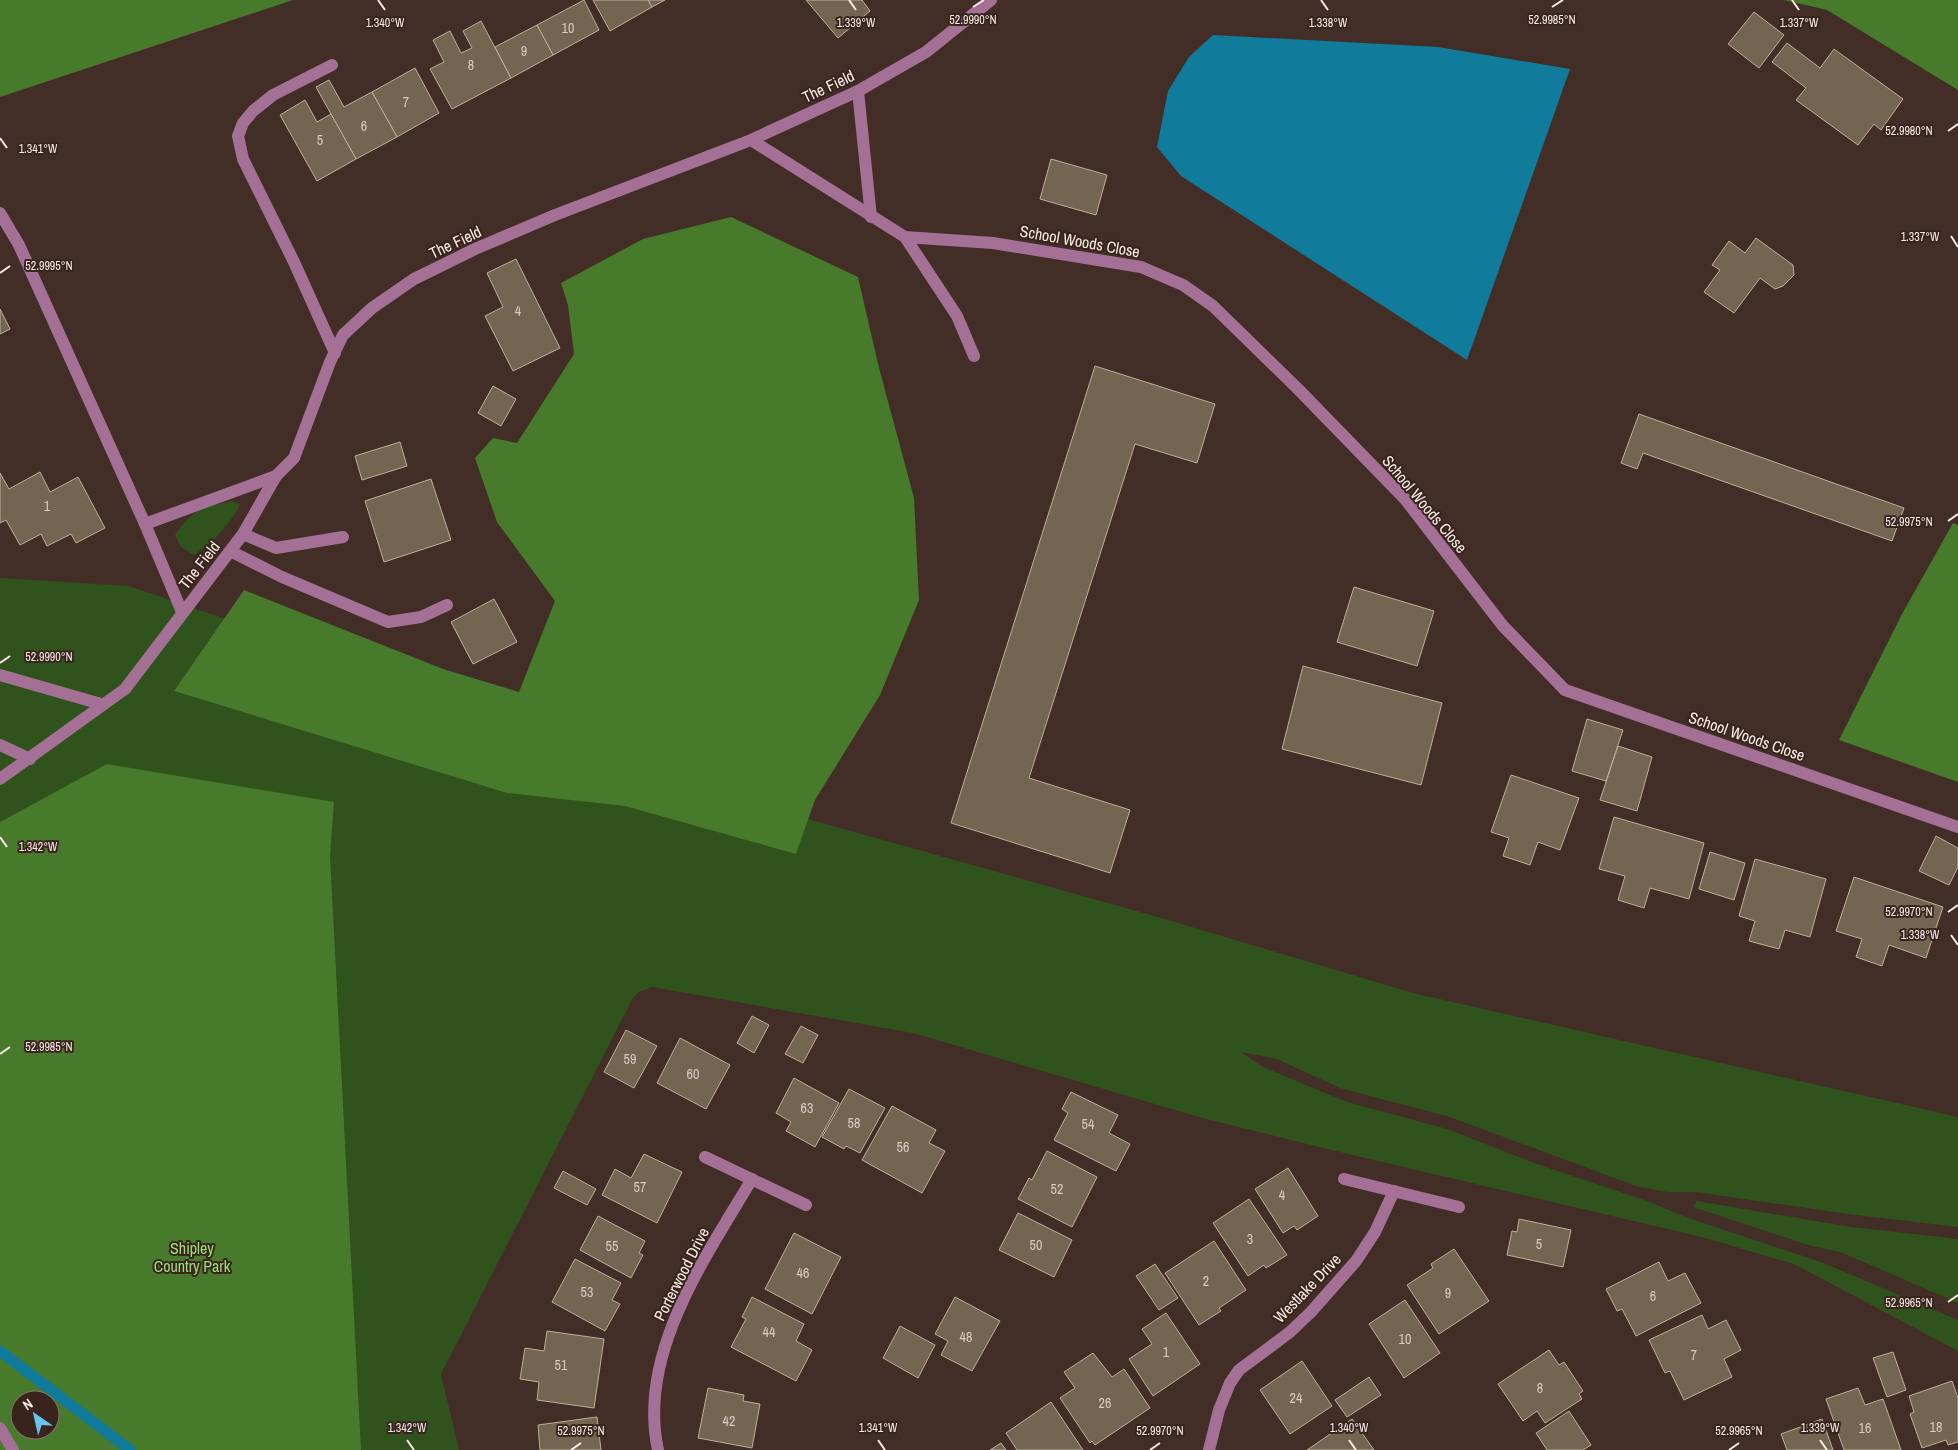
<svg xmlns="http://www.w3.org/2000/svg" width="1958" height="1450" font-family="'Archivo Narrow',sans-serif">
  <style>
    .green { fill: #30521c; fill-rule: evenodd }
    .forest { fill: #477a2a; fill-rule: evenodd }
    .water { fill: #117b9c }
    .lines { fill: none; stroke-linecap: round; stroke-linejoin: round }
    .stream { stroke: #117b9c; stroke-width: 11 }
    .building { fill: #746552; stroke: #bfae9a }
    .minor { stroke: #a57095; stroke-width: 12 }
    .ticks { fill: none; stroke: #f9ebe6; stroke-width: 2 }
    .labels { text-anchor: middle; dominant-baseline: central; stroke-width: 4; stroke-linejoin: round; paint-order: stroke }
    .number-label { font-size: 14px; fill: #d8cac1 }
    .street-label { font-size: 16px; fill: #f9ebe6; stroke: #38241d }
    .park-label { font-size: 16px; fill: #9be178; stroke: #38241d }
    .ticks-label { font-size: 12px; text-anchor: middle; fill: #f9ebe6; stroke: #38241d; stroke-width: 4; stroke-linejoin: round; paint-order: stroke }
  </style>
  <rect width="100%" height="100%" fill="#432e27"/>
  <g class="green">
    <path d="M232 501 240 505C230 525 212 542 194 555L181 547 175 535C191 510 204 507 232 501Z"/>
    <path d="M0 578 129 586 808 819 1165 919 1413 993 1958 1117V1227L1848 1214 1696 1192H1668L1639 1187 1450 1117 1340 1088 1277 1059 1241 1052 1263 1067 1347 1102 1447 1129 1534 1163 1647 1201 1688 1218 1821 1262 1958 1320V1351L1794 1264 1702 1237 1323 1148 1206 1119 913 1033 652 987 639 992 633 998 441 1374 459 1450H0ZM20 1400H50V1430H20Z"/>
    <polygon points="1697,1201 1852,1227 1958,1239 1958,1303 1843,1253 1808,1245 1693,1207"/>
  </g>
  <g class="forest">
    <polygon points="0,0 293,0 0,97"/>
    <polygon points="1784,0 1958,0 1958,90 1827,10"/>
    <polygon points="731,217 858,277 879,368 914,498 919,600 880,695 815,800 796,854 625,806 507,793 174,691 244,590 443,669 519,692 555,601 497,522 475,458 493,438 517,443 574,354 568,305 561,283 643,239"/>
    <polygon points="1953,523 1958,525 1958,782 1839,740 1902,614"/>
    <path d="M107 764 334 802 330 856 361 1450H0V822ZM20 1400H50V1430H20Z"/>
  </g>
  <polygon class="water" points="1213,35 1438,47 1570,69 1467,360 1181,176 1157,147 1168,91 1189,57"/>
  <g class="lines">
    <polyline class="stream" points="0,1351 130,1450"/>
  </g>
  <g class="building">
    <polygon points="584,0 599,30 553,55 537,25"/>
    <polygon points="593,0 648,0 652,7 610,31"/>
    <polygon points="648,0 665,0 652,7"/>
    <polygon points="806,0 862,0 870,11 838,38"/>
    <polygon points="1754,12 1784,35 1759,68 1728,44"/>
    <polygon points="481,21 511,78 452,109 430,69 444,62 433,40 450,31 461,53 472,48 463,31"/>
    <polygon points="537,25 553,55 511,78 495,47"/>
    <polygon points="1787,43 1820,68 1834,49 1903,99 1881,130 1874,124 1858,145 1796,100 1806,88 1772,62"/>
    <polygon points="415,68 439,113 397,137 372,92"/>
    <polygon points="329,80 344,107 372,92 397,137 356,159 316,87"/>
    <polygon points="305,100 317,122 331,114 356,159 317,181 280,115"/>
    <polygon points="1051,159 1107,175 1096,215 1040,199"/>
    <polygon points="1756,238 1793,265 1794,275 1783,286 1775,289 1760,278 1734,313 1704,292 1720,270 1712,265 1729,241 1745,253"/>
    <polygon points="516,259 560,348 513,371 485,316 503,307 487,273"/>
    <polygon points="0,309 10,329 0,334"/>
    <polygon points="1095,366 1215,404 1197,463 1135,444 1029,778 1130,810 1110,873 951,823"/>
    <polygon points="493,386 516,399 501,426 478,413"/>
    <polygon points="1639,414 1904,508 1892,541 1643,453 1637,469 1621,463"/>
    <polygon points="400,442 407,466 362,480 355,456"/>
    <polygon points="40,472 50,492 78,477 105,528 76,543 71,534 47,546 41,534 20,545 6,520 0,523 0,473 9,489"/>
    <polygon points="431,479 451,540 384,562 365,501"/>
    <polygon points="1354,587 1434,611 1417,666 1337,642"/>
    <polygon points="494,599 517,642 473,664 451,622"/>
    <polygon points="1303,666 1442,703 1421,785 1282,749"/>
    <polygon points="1587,719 1623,730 1606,781 1572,771"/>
    <polygon points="1618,746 1652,757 1637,811 1600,800"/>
    <polygon points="1511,775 1579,798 1560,850 1538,842 1530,865 1503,856 1509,838 1491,832"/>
    <polygon points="1614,817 1704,843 1689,899 1650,888 1644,908 1618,900 1625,876 1599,869"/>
    <polygon points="1936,836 1958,848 1958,867 1949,885 1919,871"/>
    <polygon points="1710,852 1745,863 1734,900 1699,889"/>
    <polygon points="1755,859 1826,879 1810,937 1785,930 1779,949 1749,941 1755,921 1739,916"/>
    <polygon points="1854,877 1943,907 1926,958 1889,945 1882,966 1856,957 1862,939 1836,931"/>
    <polygon points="752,1016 769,1025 754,1053 737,1043"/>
    <polygon points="801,1026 818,1035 803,1063 785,1054"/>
    <polygon points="626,1030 657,1046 634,1088 604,1072"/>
    <polygon points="680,1038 730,1065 706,1109 657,1083"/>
    <polygon points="794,1078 839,1103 815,1147 786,1131 791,1122 776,1113"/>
    <polygon points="849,1089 885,1108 860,1153 846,1146 844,1149 822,1137"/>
    <polygon points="1071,1092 1118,1115 1109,1133 1130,1144 1116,1171 1054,1140 1068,1113 1062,1109"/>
    <polygon points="892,1106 936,1130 929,1143 945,1151 922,1193 862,1160"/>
    <polygon points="1047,1151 1097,1177 1072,1227 1018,1199 1029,1178 1032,1180"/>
    <polygon points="644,1154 682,1172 657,1223 602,1195 615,1169 631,1178"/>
    <polygon points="1288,1168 1318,1216 1297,1230 1294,1226 1283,1233 1255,1189"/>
    <polygon points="563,1171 596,1189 587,1205 554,1188"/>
    <polygon points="1249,1199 1287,1255 1266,1268 1264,1265 1248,1276 1213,1223"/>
    <polygon points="1018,1213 1072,1240 1054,1277 999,1250"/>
    <polygon points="598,1216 645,1241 639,1253 643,1255 631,1278 580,1250"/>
    <polygon points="1519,1219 1571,1230 1563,1267 1507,1255 1512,1231 1517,1232"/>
    <polygon points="794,1233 841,1257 812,1314 765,1289"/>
    <polygon points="1214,1241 1246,1290 1219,1308 1221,1311 1199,1325 1165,1273"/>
    <polygon points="1454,1249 1489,1301 1439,1334 1407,1285 1433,1268 1431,1264"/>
    <polygon points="575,1259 621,1283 612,1300 620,1304 605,1331 552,1302"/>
    <polygon points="1659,1262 1668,1281 1685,1273 1701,1303 1636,1336 1622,1309 1617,1311 1606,1289"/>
    <polygon points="1155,1264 1178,1298 1159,1310 1136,1276"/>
    <polygon points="752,1297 804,1324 796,1341 812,1350 796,1381 731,1347 746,1319 742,1317"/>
    <polygon points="955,1297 1000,1321 972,1371 941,1355 948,1341 935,1334"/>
    <polygon points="1405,1300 1440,1353 1404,1378 1369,1324"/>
    <polygon points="1166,1313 1200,1364 1153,1396 1129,1359 1152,1344 1142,1329"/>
    <polygon points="1702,1315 1708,1329 1726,1320 1741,1350 1724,1359 1732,1377 1684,1400 1670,1371 1665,1373 1649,1340"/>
    <polygon points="900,1326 935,1345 918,1378 883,1358"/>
    <polygon points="547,1331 604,1339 594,1408 537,1400 539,1382 520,1379 525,1348 544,1351"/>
    <polygon points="1549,1350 1559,1365 1564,1362 1583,1391 1579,1394 1582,1399 1545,1423 1537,1411 1523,1421 1498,1384"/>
    <polygon points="1893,1352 1906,1390 1887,1397 1873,1358"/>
    <polygon points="1093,1353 1112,1377 1124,1369 1150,1408 1095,1445 1092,1441 1090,1443 1060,1398 1075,1388 1064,1372"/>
    <polygon points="1302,1361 1332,1406 1290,1434 1260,1390"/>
    <polygon points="1369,1377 1381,1395 1347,1417 1335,1400"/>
    <polygon points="1952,1381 1958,1398 1958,1442 1948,1445 1946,1440 1922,1448 1910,1414 1914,1412 1909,1396"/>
    <polygon points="708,1388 744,1395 743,1401 760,1404 752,1448 698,1438"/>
    <polygon points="1858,1388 1865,1405 1883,1399 1901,1450 1844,1450 1826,1399"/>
    <polygon points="1051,1402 1083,1450 1017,1450 1006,1433"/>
    <polygon points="1569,1411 1591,1445 1583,1450 1547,1450 1536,1433"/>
    <polygon points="597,1417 601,1450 540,1450 538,1425"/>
    <polygon points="1352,1419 1374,1450 1307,1450"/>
    <polygon points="1822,1419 1833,1450 1787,1450 1781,1434"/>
    <polygon points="1001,1443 1006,1450 990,1450"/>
  </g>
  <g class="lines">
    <g class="minor">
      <polyline points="332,65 273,95 253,111 243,123 238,136 243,159 294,262 335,353"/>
      <polyline points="858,91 871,217"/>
      <polyline points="751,140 905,237 993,243 1141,267 1183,285 1213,306 1299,390 1405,499 1503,626 1565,690 1958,827"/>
      <polyline points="0,213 19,245 145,524 182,612"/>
      <polyline points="905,237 957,316 974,356"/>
      <polyline points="145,524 276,476"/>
      <polyline points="243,534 276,548 343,537"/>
      <polyline points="230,551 282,577 388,622 421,617 447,605"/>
      <polyline points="0,675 101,704"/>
      <polyline points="0,745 30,759"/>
      <polyline points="0,779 125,689 243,534 276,476 294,458 330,362 343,335 372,308 414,279 475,249 555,215 751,140 858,91 926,52 991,0"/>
      <polyline points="705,1157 806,1205"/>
      <polyline points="1344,1179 1459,1207"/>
      <polyline points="0,1428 13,1450"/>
      <path d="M658 1450C637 1354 705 1258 752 1179"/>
      <polyline points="1209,1450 1219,1410 1230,1383 1239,1370 1290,1332 1311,1312 1356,1261 1375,1232 1394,1191"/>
    </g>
  </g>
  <path class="ticks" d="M378 0 385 10M849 0 856 10M1321 0 1328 10M1792 0 1799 10M973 7 984 0M1552 7 1563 0M1948 131 1958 124M0 138 7 148M1951 236 1958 247M0 273 10 266M1948 521 1958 514M0 663 10 656M0 837 7 847M1948 912 1958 905M1951 935 1958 945M0 1054 10 1047M1948 1302 1958 1295M407 1440 414 1450M878 1440 885 1450M1349 1440 1356 1450M1820 1440 1827 1450M571 1450 581 1443M1150 1450 1160 1443M1729 1450 1739 1443"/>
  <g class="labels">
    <g class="number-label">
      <text x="568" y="28">10</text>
      <text x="524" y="51">9</text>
      <text x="471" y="65">8</text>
      <text x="406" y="102">7</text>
      <text x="364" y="126">6</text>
      <text x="320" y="140">5</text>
      <text x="518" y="311">4</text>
      <text x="47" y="506">1</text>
      <text x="630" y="1059">59</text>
      <text x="693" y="1074">60</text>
      <text x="807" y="1108">63</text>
      <text x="854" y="1123">58</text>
      <text x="1088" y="1124">54</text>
      <text x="903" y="1147">56</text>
      <text x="640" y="1187">57</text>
      <text x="1057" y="1189">52</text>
      <text x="1282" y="1195">4</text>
      <text x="1250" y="1239">3</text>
      <text x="1539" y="1244">5</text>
      <text x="1036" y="1245">50</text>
      <text x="612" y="1246">55</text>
      <text x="803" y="1273">46</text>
      <text x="1206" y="1281">2</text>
      <text x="587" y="1292">53</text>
      <text x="1448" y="1293">9</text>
      <text x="1653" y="1296">6</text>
      <text x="769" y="1332">44</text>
      <text x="966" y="1337">48</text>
      <text x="1405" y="1339">10</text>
      <text x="1166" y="1352">1</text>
      <text x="1694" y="1355">7</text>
      <text x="561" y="1365">51</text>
      <text x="1540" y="1388">8</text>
      <text x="1296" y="1398">24</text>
      <text x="1105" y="1403">26</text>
      <text x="729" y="1421">42</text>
      <text x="1936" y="1427">18</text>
      <text x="1865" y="1428">16</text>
    </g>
    <g class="street-label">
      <text transform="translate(828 86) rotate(-25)">The Field</text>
      <text transform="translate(1080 241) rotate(10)">School Woods Close</text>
      <text transform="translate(455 242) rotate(-25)">The Field</text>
      <text transform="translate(1425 504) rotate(50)">School Woods Close</text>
      <text transform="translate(199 565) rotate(-52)">The Field</text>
      <text transform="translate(1747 736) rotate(19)">School Woods Close</text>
      <text transform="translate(681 1274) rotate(-63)">Porterwood Drive</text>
      <text transform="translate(1307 1288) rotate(-46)">Westlake Drive</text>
    </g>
    <g class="park-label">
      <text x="192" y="1248">Shipley<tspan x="192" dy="18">Country Park</tspan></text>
    </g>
  </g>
  <g class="ticks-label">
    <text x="973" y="24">52.9990°N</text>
    <text x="1552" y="24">52.9985°N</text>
    <text x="385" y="27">1.340°W</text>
    <text x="856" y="27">1.339°W</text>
    <text x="1328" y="27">1.338°W</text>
    <text x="1799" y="27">1.337°W</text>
    <text x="1909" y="135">52.9980°N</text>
    <text x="38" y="153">1.341°W</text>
    <text x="1920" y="241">1.337°W</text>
    <text x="49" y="270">52.9995°N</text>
    <text x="1909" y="526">52.9975°N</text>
    <text x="49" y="661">52.9990°N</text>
    <text x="38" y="851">1.342°W</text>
    <text x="1909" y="916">52.9970°N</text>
    <text x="1920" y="939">1.338°W</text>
    <text x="49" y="1051">52.9985°N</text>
    <text x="1909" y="1307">52.9965°N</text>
    <text x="407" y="1432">1.342°W</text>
    <text x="878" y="1432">1.341°W</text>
    <text x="1349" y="1432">1.340°W</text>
    <text x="1820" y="1432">1.339°W</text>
    <text x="581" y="1435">52.9975°N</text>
    <text x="1160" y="1435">52.9970°N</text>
    <text x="1739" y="1435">52.9965°N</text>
  </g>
  <g transform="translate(35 1415) rotate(326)"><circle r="24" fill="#38241d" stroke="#85746d"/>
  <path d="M0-4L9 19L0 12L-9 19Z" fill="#67c4f0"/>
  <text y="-8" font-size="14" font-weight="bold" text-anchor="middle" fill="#f9ebe6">N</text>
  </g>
</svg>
